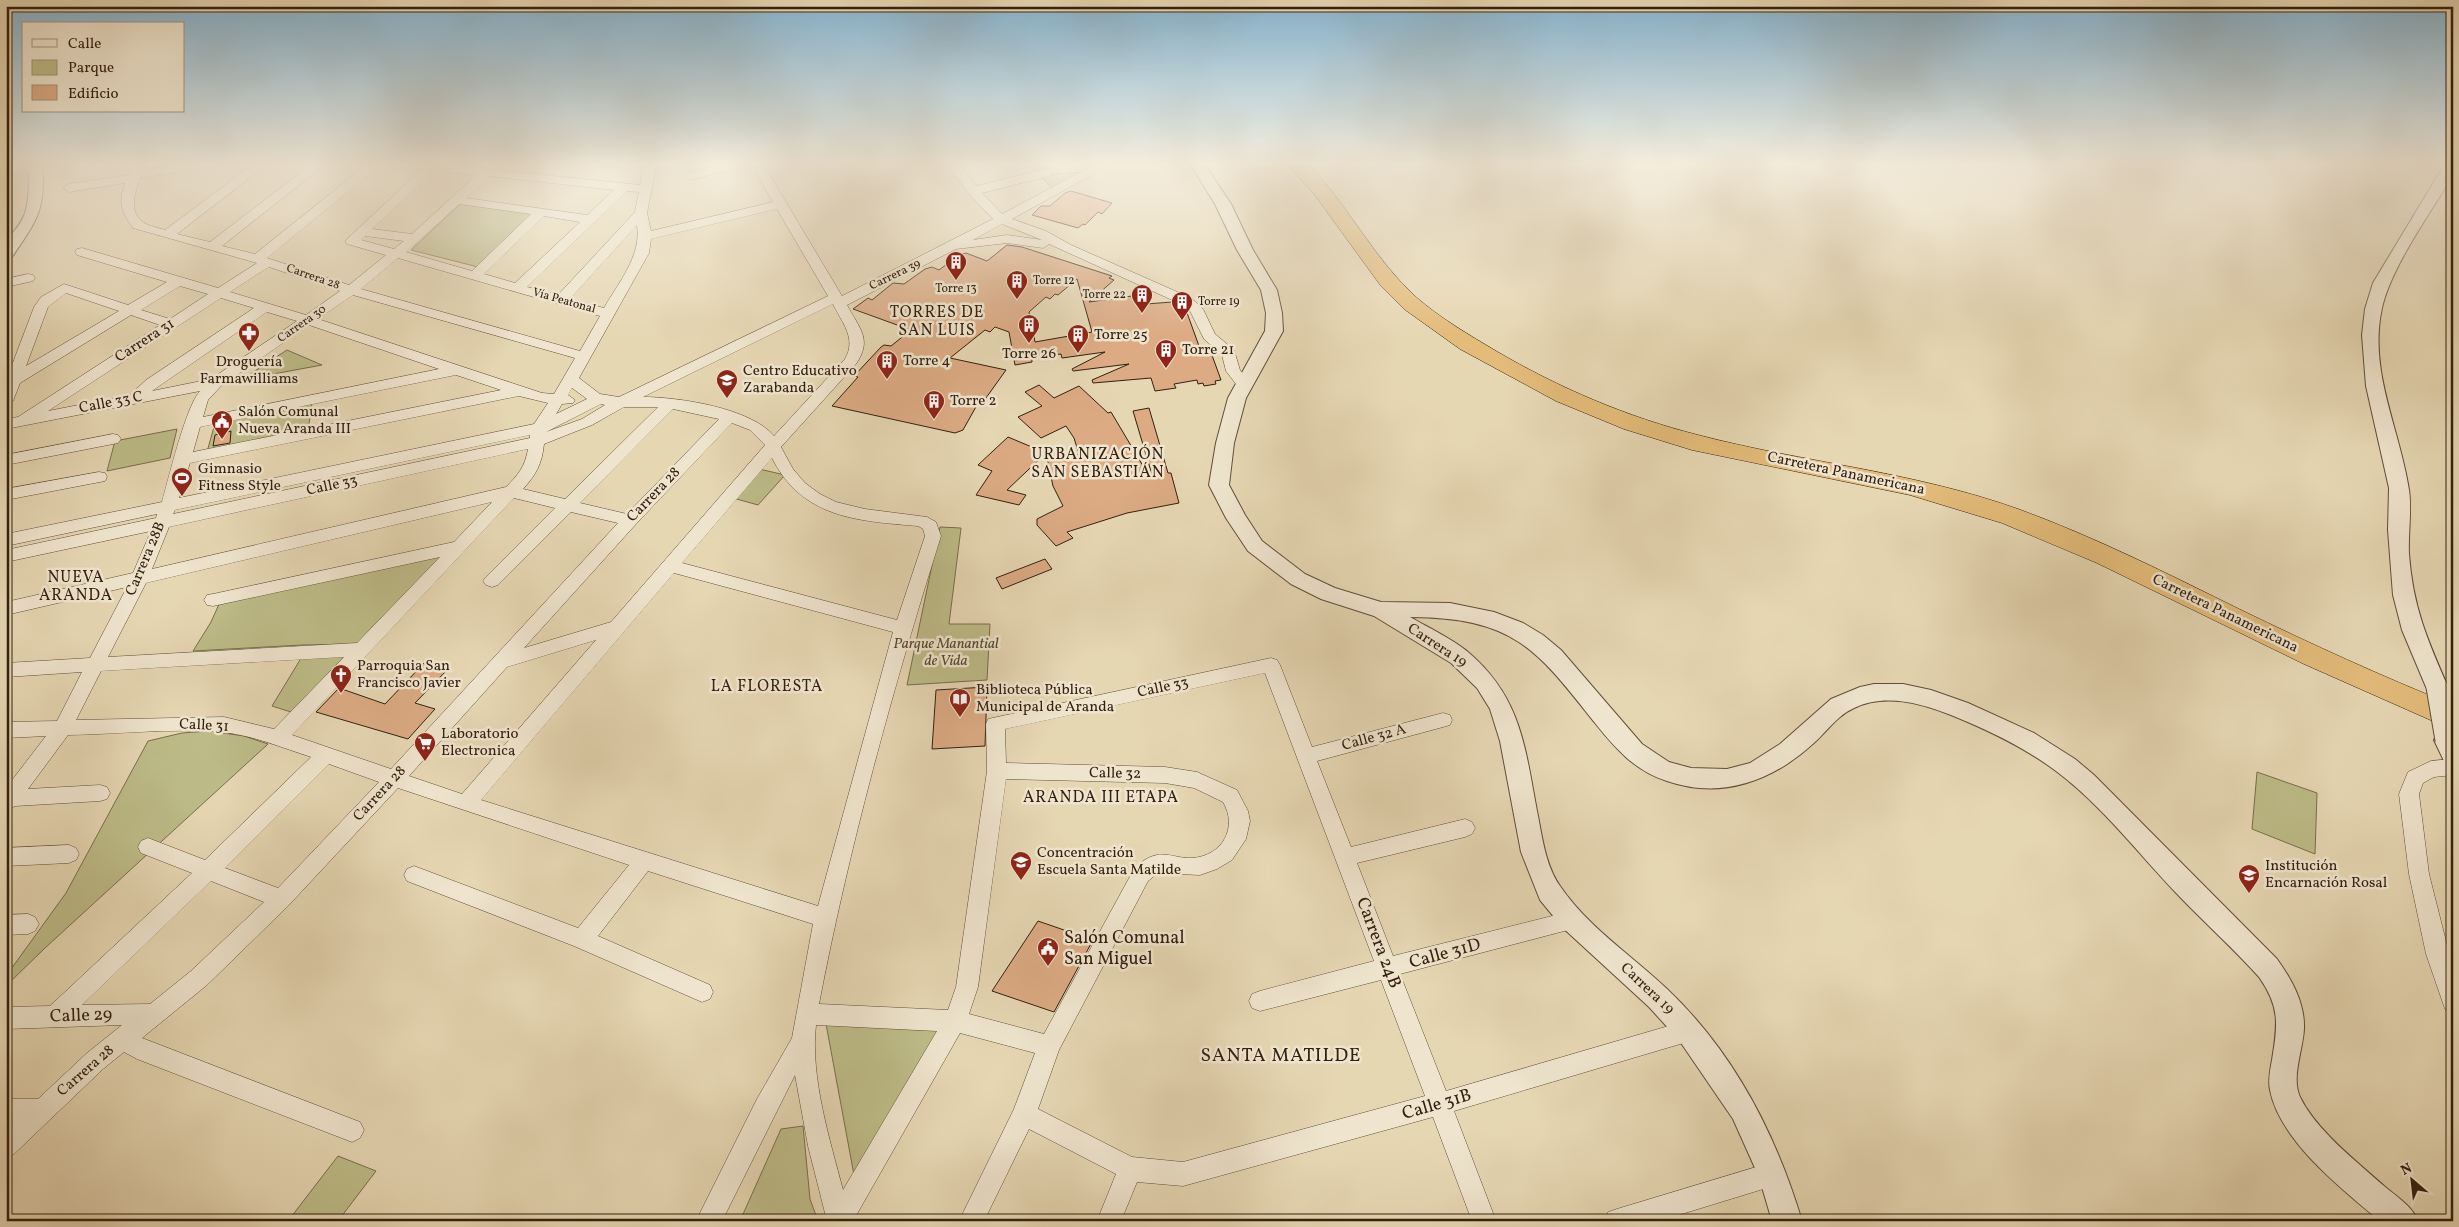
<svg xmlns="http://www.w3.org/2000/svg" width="2459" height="1227" font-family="Vollkorn,serif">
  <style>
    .green { fill: #bdbc88; stroke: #786e4c }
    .building { fill: #dcab84; stroke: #33200f; fill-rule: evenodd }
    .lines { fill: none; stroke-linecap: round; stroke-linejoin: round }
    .minor-casing { stroke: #604e38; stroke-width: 1 }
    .tertiary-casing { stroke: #604e38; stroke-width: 2 }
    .trunk-casing { stroke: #33200f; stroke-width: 1 }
    .minor { fill: #efe5ce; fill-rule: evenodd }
    .tertiary { fill: #efe5ce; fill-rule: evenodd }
    .trunk { fill: #e3bc7a; fill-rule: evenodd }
    .tertiary-bridge-casing { stroke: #604e38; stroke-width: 23; stroke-linecap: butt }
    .tertiary-bridge { stroke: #efe5ce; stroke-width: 21 }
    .labels { text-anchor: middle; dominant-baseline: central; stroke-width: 5; stroke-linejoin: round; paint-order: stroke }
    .far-street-label { font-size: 12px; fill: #33200f; stroke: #efe5ce }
    .far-poi-label { font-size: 12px; fill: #33200f; stroke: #efe5ce; text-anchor: start }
    .poi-label { font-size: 15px; fill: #33200f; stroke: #efe5ce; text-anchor: start }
    .street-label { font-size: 15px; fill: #33200f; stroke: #efe5ce }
    .park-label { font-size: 15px; font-style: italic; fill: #56472d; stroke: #efe5ce }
    .neighbourhood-label { font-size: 16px; letter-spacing: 1px; fill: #33200f; stroke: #efe5ce }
    .near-poi-label { font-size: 18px; fill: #33200f; stroke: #efe5ce; text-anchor: start }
    .near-street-label { font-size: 18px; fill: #33200f; stroke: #efe5ce }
    .near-neighbourhood-label { font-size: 19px; letter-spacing: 1px; fill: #33200f; stroke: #efe5ce }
  </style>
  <rect width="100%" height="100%" fill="#e6d7b3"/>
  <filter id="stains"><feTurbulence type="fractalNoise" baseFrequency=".004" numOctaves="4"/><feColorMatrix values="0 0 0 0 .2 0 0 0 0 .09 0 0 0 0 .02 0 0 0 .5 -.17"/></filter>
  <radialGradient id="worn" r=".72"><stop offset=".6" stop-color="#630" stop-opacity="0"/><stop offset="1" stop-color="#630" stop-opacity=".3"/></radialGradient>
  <g class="green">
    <polygon points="1026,162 1039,162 1051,174 1088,172 1053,189"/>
    <polygon points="460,204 536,213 478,267 411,250"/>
    <polygon points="287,350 322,365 241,380"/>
    <polygon points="312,402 308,432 207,452 215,423"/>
    <polygon points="177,429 170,458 107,471 115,441"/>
    <polygon points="759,469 785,475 758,505 733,498"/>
    <polygon points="940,527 961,528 949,624 990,624 987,680 907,685"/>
    <polygon points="447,553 362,644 302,645 193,651 211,622 220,602"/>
    <polygon points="348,652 294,713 272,706 303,655"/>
    <polygon points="209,731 244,736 268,744 45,948 8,984 6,976 66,893 148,741 182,733"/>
    <polygon points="2257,772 2317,793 2315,854 2252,829"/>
    <polygon points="824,1013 962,1016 859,1202"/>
    <polygon points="803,1126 810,1199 818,1221 740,1221 781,1129"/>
    <polygon points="338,1156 376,1171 338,1221 288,1221"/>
  </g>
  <g class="building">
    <polygon points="1071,191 1112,203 1102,214 1098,212 1085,225 1083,224 1078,228 1032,215 1041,206 1050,206 1065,193"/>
    <path d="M1007 245 1022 247 1112 276 1109 278 1114 280 1089 302 1139 295V297H1144L1146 304 1172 302 1180 306 1186 310 1199 346 1209 347 1221 380 1215 381 1216 384 1204 386 1203 383 1198 384 1197 380 1174 384 1176 388 1155 391 1151 378 1093 383 1092 380 1129 364 1073 371 1072 369 1105 352 1062 358 1061 354 1038 357 1032 359V362L1015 365 1009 332 995 327 990 332 985 330 950 358 1006 370 981 405H977L963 430 955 433 832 406 858 377 854 376 881 347 884 345 891 346 911 330 853 309 868 298 872 300 893 283 904 284 925 269 932 267 939 270 959 255 966 253 987 261ZM1077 279 1092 332 1035 342 1029 312 1046 297 1050 299 1055 294 1058 295Z"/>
    <polygon points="1039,385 1054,398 1079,386 1108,413 1111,412 1149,476 1152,475 1133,411 1149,408 1168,473 1171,473 1179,503 1127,513 1067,532 1073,538 1056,546 1037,525 1037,519 1063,506 1053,486 1046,453 1066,461 1061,457 1079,454 1074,438 1066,426 1041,438 1018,417 1042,406 1025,392"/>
    <polygon points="231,431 230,443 213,446 215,435"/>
    <polygon points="1008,437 1046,453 1007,490 1026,495 1019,505 976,495 992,471 978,465"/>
    <polygon points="1045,559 1052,569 1002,589 996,578"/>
    <polygon points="427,660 450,667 415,703 435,709 408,739 316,712 339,688 385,704"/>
    <polygon points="987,687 985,746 932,749 936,690"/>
    <polygon points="1038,921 1093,940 1054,1012 992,991"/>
  </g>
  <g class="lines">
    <g class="minor-casing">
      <g id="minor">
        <polygon points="38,162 41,165 39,168 6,174 6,166"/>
        <path d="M133 162H145L142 170 175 165 181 169 175 173 140 178C135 192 128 211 143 222 148 226 159 228 165 230L256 162H270L177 234 210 242 314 162H328L222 246 255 254 370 162H422L483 168 490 162H503L496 170 640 185 645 162H657L647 213 651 231 773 202 750 162H762L842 296 993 219 969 194 945 162H957L976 186 1045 169 1049 170 1051 173 1049 176 982 193 1002 214 1100 162H1115L1012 219 1046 231 1071 245 1191 298 1203 309 1215 334 1234 350 1240 370 1251 385 1249 388H1239L1226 371 1222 355 1204 339 1190 311 1181 304 1049 244 1043 248 1007 243 956 249 847 305C859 328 873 339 856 364L781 447 793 469 805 483 820 494 836 502 865 509 927 517 936 522 941 536C893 688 849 847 819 1004L948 1010 956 987 987 771 986 724 988 719 1271 658 1277 660 1280 665 1312 747 1443 713 1450 715 1452 720 1450 725 1443 727 1317 761 1351 847 1465 819 1472 822 1475 828 1472 834 1465 837 1357 863 1393 956 1572 911 1579 913 1583 920 1579 927 1572 929 1400 974 1446 1091 1689 1020 1697 1023 1700 1031 1697 1039 1454 1111 1496 1221H1472L1433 1117 1183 1186 1137 1182 1121 1221H1097L1116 1174 1029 1129 984 1221H959L1014 1109 1035 1053 960 1033 853 1221H827L808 1146 795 1075 722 1221H696L757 1099 792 1038 813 924 648 871 598 936 710 985 713 992 710 999 702 1002 574 946 407 881 404 875 407 869 414 866 578 928 629 865 398 788 288 906 207 985 142 1038 360 1122 364 1130 360 1138 352 1142 137 1059 124 1052 103 1069 14 1154 6 1158V1129L13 1123H6V1099H38L87 1053 122 1025 6 1029V1007L50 1006 192 873 141 853 138 847 141 841 148 838 205 860 311 757C283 748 252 735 222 732 171 728 119 734 68 735L28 789 100 785 107 787 110 793 107 799 100 801 15 806 6 811V788L46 736 6 738V722L57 721 82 672 6 677V663L90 658 127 587 6 615V602L133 573 151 531 6 562V550L156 518 157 514 6 546V534L162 502C169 477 186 406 200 391L6 429V419L18 417 160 325 131 315 20 383 13 401 6 406V381L34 307 41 297 64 284 128 305 167 282 77 255 75 252 77 249 82 248 218 288 257 263 133 228C121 210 118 204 125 183L69 192 63 188 69 184 128 175ZM382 164 422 169 345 241 347 244 386 255 349 285 267 258ZM435 171 476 175 412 234 372 229ZM489 176 614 190 587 215 466 198ZM627 191 639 192 635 212 558 295 527 287ZM459 204 531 214 472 271 406 252ZM777 209 828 296 619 397 600 394 579 378 649 253 651 239ZM544 216 580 222 515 283 484 274ZM1002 224 1042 240 1007 235 973 240ZM637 225C642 256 618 283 604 308L570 299ZM365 236 404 241 394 249 361 240ZM398 258 600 316 580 351 361 289ZM269 267 340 291 306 315 230 292ZM180 286 208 294 170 319 141 310ZM66 293 119 311 26 366 48 307ZM353 295 575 358 554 394 542 393 318 319ZM221 298 254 308 146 380 130 395 48 411ZM833 304C842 323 857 338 845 359L774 436C751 408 678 397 643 397ZM267 312 297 321 211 379 152 391ZM309 325 439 369 203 417 208 400 221 386ZM456 375 501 390 193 452 200 427ZM572 388 587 399 556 414 562 404 573 403 575 400 568 395ZM519 396 548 403 534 424 179 498 190 463ZM601 404 605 405 582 419 546 432ZM624 407H658L565 499 523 489C536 475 542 464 544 444L592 425ZM673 409 719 419 627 514 580 503ZM732 423 750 430 765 445 611 622 524 648 636 524ZM530 435V438L173 514 175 510ZM528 449C525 467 518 475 506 487L152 569 169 527ZM772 458C802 518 857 521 918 526L923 529 925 536 897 620 682 563ZM514 498 555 508 486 577 483 581 486 585 492 587 498 585 571 512 618 523 391 769 292 735ZM492 502 454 542 213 594 207 595 204 600 207 605 213 606 440 557 357 643 108 657 146 583ZM674 573 893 632 818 906 481 800ZM596 640 462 794 409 776 507 667ZM344 657 274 729 224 717 76 720 101 671ZM1265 673 1374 961 1260 991 1252 994 1249 1001 1252 1008 1260 1011 1381 980 1425 1096 1183 1162 1132 1157 1038 1109 1059 1050 1148 881 1158 873 1200 875 1217 869 1232 860 1246 839 1250 821 1248 811 1237 790 1197 772 1165 767 1006 763 1005 729ZM329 764 379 782 278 888 225 868ZM1006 779 1165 783 1194 788 1223 802C1238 827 1223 856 1192 858 1180 859 1169 853 1157 855 1147 857 1141 862 1134 869L1044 1034 969 1014 978 987ZM211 881 264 902 191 971 150 1004 82 1005ZM816 1025 937 1031 843 1190C830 1140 810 1077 816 1025Z"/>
        <polygon points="729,162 749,162 747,165 691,180 685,176 687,173"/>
        <polygon points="28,274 33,275 35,278 33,281 6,287 6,279"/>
        <polygon points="113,434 118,435 121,439 118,443 6,465 6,455"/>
        <polygon points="99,472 105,473 107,477 105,481 6,500 6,489"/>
        <polygon points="2453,759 2453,775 2434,777 2423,783 2419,794 2429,874 2453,969 2453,1012 2445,1009 2426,954 2409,874 2399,794 2408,772 2431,761"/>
        <polygon points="69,845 76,848 79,854 76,860 69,863 6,866 6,848"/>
        <polygon points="28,914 35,917 39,924 35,931 28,934 6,935 6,915"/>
        <polygon points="1773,1162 1782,1165 1785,1174 1782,1183 1773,1186 1659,1221 1605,1221 1608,1212 1617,1209"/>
      </g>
    </g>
    <g class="tertiary-casing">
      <g id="tertiary">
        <path d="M28 162H42C46 209 38 219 12 257L6 259C6 230 17 235 25 213 30 196 29 179 28 162Z"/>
        <path d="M1189 162H1203L1231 204 1253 250 1277 290 1282 313 1283 331 1246 398 1234 443 1229 485 1245 515 1262 541 1305 574 1335 588 1381 602 1450 603 1494 612 1523 623 1543 635 1561 650 1642 744 1669 762 1691 768 1727 769 1750 763 1780 744 1831 699 1860 687 1874 684H1903L1931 690 1968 703 2034 733 2075 759 2094 775 2277 959C2292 980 2305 1003 2304 1029 2303 1050 2291 1077 2300 1097 2316 1130 2357 1162 2384 1186 2397 1197 2411 1205 2418 1221H2380C2342 1189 2280 1141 2270 1090 2268 1081 2270 1070 2272 1060 2278 1024 2280 1007 2259 977 2234 949 2207 925 2181 898 2140 856 2104 807 2056 771 2024 747 1988 730 1951 715 1920 703 1885 693 1854 708 1838 715 1828 730 1815 742 1773 781 1722 800 1667 781 1635 771 1615 748 1595 723 1535 647 1513 618 1410 617 1429 628 1451 638 1468 652 1521 697 1525 747 1537 811 1542 835 1545 865 1560 886 1587 926 1631 955 1666 988 1733 1051 1776 1134 1802 1221H1772L1759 1177 1733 1119 1679 1040 1649 1007 1563 928 1540 900 1521 852 1500 741 1490 709 1477 688 1451 663 1374 616 1321 599 1291 584 1248 551 1226 518 1209 485 1216 443 1228 398 1265 331 1266 313 1261 290 1237 250 1215 204Z"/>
        <path d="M2446 162H2453V175C2431 212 2391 267 2382 308 2368 371 2400 429 2409 490 2412 510 2408 533 2409 554 2413 607 2427 639 2448 687L2445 693 2437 696 2429 693 2426 687 2402 630 2393 595 2388 530 2389 488 2366 386 2362 335 2365 309 2373 283Z"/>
        <polygon points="2446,731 2453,733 2453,765 2445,763 2434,740 2438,733"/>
      </g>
    </g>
    <g class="trunk-casing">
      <path id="trunk" d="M1285 162H1306L1315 171C1351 211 1376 261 1416 297 1440 318 1469 335 1496 351 1559 388 1627 417 1698 435 1805 463 1911 471 2018 509 2095 537 2168 574 2241 610 2311 644 2381 676 2453 705V730L2304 664 2097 563 2002 523 1910 495 1692 450 1624 429 1556 401 1460 349 1404 309 1381 286 1314 194Z"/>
    </g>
    <use href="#minor" class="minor"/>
    <use href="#tertiary" class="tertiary"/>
    <use href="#trunk" class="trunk"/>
    <g class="tertiary-bridge-casing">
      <polyline id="tertiary-bridge" points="2437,687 2446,740"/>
    </g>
    <use href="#tertiary-bridge" class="tertiary-bridge"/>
  </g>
  <linearGradient id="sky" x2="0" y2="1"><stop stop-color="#87b6d3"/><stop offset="0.49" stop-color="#f4eddd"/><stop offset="1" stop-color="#f4eddd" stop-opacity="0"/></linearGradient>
  <rect width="2459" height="334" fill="url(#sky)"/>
  <defs>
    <g id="building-pin" transform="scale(1.125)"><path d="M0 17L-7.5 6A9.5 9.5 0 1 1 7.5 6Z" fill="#8f2418" stroke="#efe5ce"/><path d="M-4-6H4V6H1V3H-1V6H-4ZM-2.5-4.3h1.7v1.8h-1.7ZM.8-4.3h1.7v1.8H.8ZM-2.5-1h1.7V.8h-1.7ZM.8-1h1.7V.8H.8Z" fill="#fff"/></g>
    <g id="pharmacy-pin" transform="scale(1.125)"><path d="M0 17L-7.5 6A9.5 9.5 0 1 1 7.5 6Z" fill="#8f2418" stroke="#efe5ce"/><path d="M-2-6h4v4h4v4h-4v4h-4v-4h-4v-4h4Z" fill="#fff"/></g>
    <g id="school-pin" transform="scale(1.125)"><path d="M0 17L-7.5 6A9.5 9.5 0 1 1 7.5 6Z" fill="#8f2418" stroke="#efe5ce"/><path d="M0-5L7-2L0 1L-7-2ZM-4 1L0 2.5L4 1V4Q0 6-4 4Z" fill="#fff"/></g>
    <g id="civic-pin" transform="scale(1.125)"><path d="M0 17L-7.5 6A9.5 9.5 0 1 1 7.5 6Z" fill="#8f2418" stroke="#efe5ce"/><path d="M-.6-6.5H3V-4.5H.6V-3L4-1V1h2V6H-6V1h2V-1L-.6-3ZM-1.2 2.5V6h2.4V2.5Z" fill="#fff"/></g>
    <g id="stadium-pin" transform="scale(1.125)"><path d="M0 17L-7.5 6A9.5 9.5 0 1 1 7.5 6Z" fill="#8f2418" stroke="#efe5ce"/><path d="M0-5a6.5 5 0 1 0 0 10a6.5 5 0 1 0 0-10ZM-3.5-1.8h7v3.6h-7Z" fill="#fff"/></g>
    <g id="church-pin" transform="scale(1.125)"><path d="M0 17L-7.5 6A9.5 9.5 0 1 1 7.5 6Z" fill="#8f2418" stroke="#efe5ce"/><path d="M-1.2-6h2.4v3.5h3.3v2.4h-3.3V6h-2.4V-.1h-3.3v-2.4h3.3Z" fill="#fff"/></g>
    <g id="library-pin" transform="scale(1.125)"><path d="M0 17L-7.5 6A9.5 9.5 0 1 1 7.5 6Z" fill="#8f2418" stroke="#efe5ce"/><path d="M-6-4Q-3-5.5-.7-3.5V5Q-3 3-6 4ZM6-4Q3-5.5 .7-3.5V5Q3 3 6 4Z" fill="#fff"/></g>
    <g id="supermarket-pin" transform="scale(1.125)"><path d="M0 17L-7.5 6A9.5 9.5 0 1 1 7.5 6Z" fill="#8f2418" stroke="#efe5ce"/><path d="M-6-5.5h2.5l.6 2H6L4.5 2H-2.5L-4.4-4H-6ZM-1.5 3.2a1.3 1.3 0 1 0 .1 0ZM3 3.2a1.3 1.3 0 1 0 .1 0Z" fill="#fff"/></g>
  </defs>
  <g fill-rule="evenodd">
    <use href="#building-pin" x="956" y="262"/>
    <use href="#building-pin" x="1017" y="281"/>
    <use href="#building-pin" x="1142" y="295"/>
    <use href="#building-pin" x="1182" y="302"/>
    <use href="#building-pin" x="1029" y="325"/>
    <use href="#pharmacy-pin" x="249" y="333"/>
    <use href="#building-pin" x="1078" y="335"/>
    <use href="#building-pin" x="1166" y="350"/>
    <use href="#building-pin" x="887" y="361"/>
    <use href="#school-pin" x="727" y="380"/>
    <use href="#building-pin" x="934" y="401"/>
    <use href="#civic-pin" x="222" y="421"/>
    <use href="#stadium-pin" x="182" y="478"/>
    <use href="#church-pin" x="341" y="675"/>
    <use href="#library-pin" x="960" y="699"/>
    <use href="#supermarket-pin" x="425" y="743"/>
    <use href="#school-pin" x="1021" y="862"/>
    <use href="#school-pin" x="2249" y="875"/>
    <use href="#civic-pin" x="1048" y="948"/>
  </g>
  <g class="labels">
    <g class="far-street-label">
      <text transform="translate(895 275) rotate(-26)">Carrera 39</text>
      <text transform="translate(313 277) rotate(19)">Carrera 28</text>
      <text transform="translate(564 301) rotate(16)">Vía Peatonal</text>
      <text transform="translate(302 324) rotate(-35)">Carrera 30</text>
    </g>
    <g class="far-poi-label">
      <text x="1033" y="281">Torre 12</text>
      <text x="956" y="289" text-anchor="middle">Torre 13</text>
      <text x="1126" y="295" text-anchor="end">Torre 22</text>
      <text x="1198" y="302">Torre 19</text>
    </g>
    <g class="poi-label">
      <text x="1094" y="335">Torre 25</text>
      <text x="1182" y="350">Torre 21</text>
      <text x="1029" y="354" text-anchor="middle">Torre 26</text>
      <text x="903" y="361">Torre 4</text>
      <text x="249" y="362" text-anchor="middle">Droguería<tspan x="249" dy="17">Farmawilliams</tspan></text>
      <text x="743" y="371">Centro Educativo<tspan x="743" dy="17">Zarabanda</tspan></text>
      <text x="950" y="401">Torre 2</text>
      <text x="238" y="412">Salón Comunal<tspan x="238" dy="17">Nueva Aranda III</tspan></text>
      <text x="198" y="469">Gimnasio<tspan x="198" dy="17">Fitness Style</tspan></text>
      <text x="357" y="666">Parroquia San<tspan x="357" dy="17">Francisco Javier</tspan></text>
      <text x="976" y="690">Biblioteca Pública<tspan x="976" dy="17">Municipal de Aranda</tspan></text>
      <text x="441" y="734">Laboratorio<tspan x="441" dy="17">Electronica</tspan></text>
      <text x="1037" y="853">Concentración<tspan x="1037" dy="17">Escuela Santa Matilde</tspan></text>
      <text x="2265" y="866">Institución<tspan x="2265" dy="17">Encarnación Rosal</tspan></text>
    </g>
    <g class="street-label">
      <text transform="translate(145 341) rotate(-33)">Carrera 31</text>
      <text transform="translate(111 403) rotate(-11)">Calle 33 C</text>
      <text transform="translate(1846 474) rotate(12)">Carretera Panamericana</text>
      <text transform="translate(332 486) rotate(-12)">Calle 33</text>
      <text transform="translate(654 495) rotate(-46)">Carrera 28</text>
      <text transform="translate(146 559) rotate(-67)">Carrera 28B</text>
      <text transform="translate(2225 614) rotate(26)">Carretera Panamericana</text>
      <text transform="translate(1437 646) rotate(33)">Carrera 19</text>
      <text transform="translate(1163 688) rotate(-12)">Calle 33</text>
      <text transform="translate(204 726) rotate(3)">Calle 31</text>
      <text transform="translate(1374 738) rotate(-15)">Calle 32 A</text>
      <text transform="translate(1115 774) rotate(1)">Calle 32</text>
      <text transform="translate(380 794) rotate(-47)">Carrera 28</text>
      <text transform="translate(1647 989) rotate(43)">Carrera 19</text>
      <text transform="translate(86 1071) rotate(-41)">Carrera 28</text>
    </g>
    <g class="park-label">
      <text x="946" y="644">Parque Manantial<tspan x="946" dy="17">de Vida</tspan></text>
    </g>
    <g class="neighbourhood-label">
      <text x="937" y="313">TORRES DE<tspan x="937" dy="18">SAN LUIS</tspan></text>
      <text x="1098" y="455">URBANIZACIÓN<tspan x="1098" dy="18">SAN SEBASTIÁN</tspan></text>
      <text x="76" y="578">NUEVA<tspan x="76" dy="18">ARANDA</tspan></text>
      <text x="767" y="687">LA FLORESTA</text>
      <text x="1101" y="798">ARANDA III ETAPA</text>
    </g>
    <g class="near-poi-label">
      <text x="1064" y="938">Salón Comunal<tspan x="1064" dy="21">San Miguel</tspan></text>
    </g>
    <g class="near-street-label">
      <text transform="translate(1378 943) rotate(69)">Carrera 24B</text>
      <text transform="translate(1445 954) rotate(-15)">Calle 31D</text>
      <text transform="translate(81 1016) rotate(-2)">Calle 29</text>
      <text transform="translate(1437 1105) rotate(-16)">Calle 31B</text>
    </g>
    <g class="near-neighbourhood-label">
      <text x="1281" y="1056">SANTA MATILDE</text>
    </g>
  </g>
  <rect width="2459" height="1227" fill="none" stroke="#e6d7b3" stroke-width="25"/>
  <rect x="8" y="8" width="2444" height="1212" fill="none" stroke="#33200f" stroke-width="2.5"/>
  <rect x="12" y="12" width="2434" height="1202" fill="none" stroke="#33200f"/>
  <rect x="22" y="22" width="162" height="90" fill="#efe5ce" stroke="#a49682"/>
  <rect x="32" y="39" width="25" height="8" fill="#efe5ce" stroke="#a49682"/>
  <text x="68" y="48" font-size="15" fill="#33200f">Calle</text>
  <rect x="32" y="60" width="25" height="15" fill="#bdbc88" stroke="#a49682"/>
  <text x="68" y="72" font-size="15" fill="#33200f">Parque</text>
  <rect x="32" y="85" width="25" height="15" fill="#dcab84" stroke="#a49682"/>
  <text x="68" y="98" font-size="15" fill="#33200f">Edificio</text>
  <g transform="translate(2412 1180) rotate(332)" stroke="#efe5ce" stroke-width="4" paint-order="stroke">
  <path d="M0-4L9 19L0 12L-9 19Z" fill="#33200f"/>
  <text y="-8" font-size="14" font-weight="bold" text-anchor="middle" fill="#33200f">N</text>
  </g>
  <rect width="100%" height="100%" filter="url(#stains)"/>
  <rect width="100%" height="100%" fill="url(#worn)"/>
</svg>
